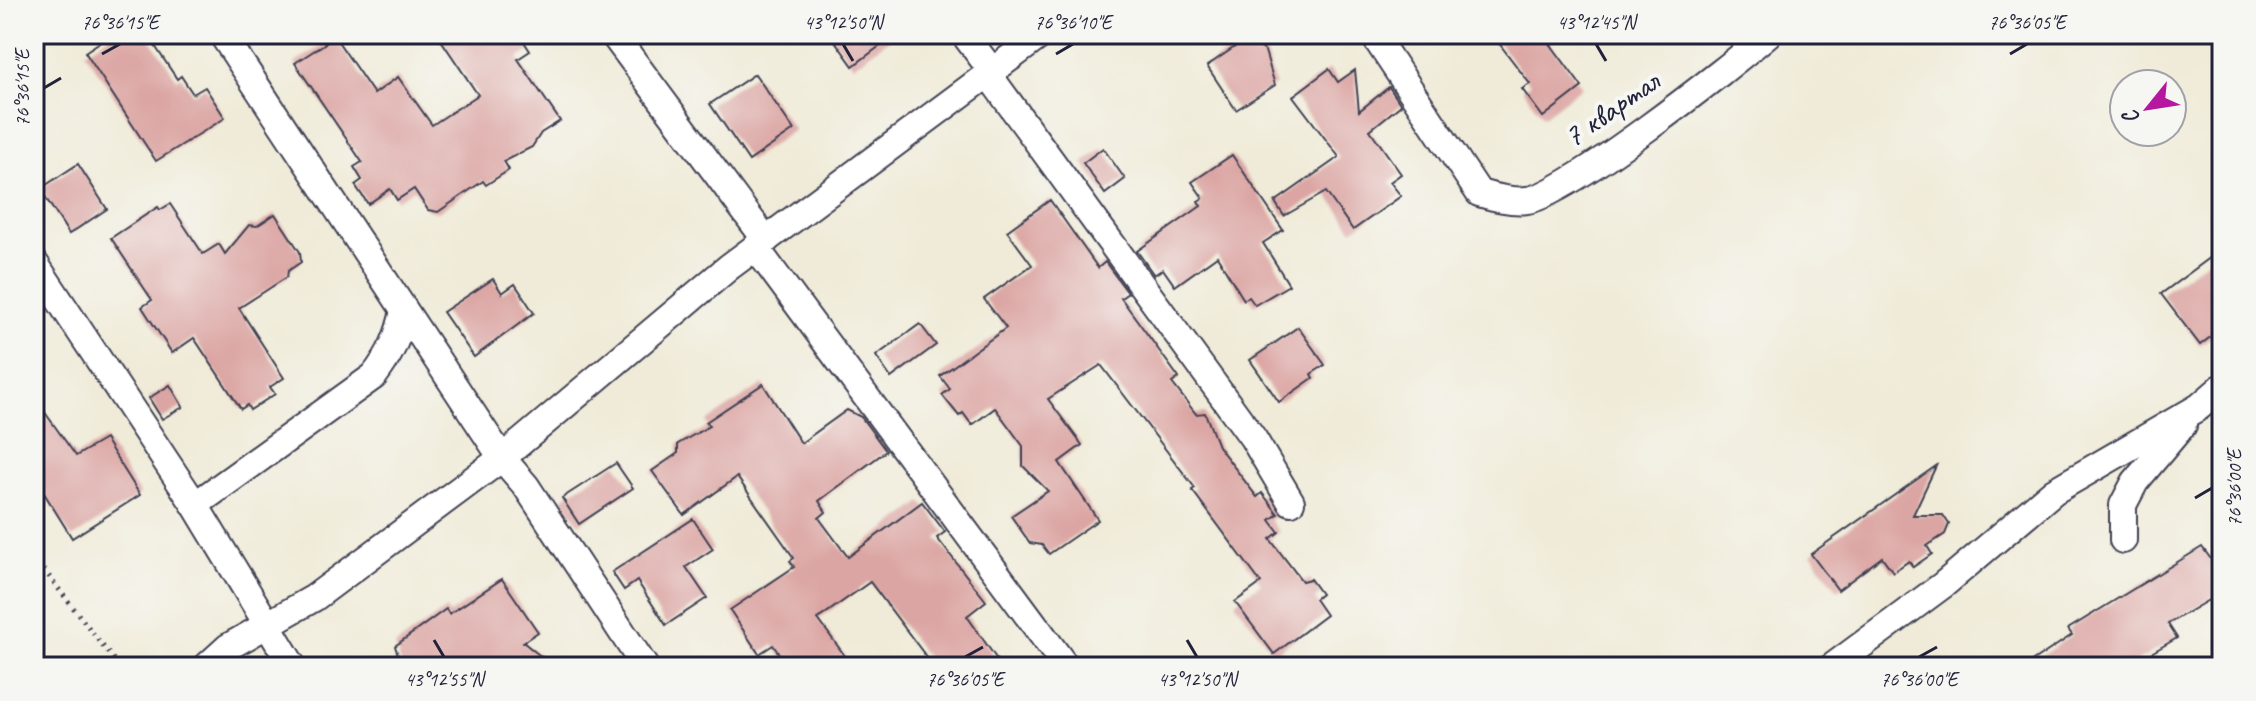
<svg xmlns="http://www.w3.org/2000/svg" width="2256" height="701" font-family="Caveat,sans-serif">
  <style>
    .building { fill: #dba5a3 }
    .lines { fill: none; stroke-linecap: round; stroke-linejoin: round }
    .street-casing { stroke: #414053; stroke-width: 30 }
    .path { stroke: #414053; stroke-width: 5; stroke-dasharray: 2 6; stroke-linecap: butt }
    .street { stroke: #fff; stroke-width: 26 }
    .ticks { fill: none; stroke: #22223b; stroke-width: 3 }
    .labels { text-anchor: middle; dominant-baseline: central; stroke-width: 8; stroke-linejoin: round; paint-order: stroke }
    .street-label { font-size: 32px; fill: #22223b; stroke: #f6f6f2 }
    .neatline { fill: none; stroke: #22223b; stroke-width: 3 }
    .ticks-label { font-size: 20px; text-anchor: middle; fill: #22223b }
  </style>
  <rect width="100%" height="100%" fill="#f6f6f2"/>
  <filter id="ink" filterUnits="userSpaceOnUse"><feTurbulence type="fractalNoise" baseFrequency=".0125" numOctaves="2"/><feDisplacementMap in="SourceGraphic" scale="16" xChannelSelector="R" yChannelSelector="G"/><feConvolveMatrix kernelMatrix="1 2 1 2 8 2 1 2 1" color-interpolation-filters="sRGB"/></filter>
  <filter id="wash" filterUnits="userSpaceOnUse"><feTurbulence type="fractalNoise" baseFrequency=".006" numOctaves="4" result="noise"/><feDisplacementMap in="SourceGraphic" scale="32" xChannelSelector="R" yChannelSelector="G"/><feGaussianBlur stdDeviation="1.8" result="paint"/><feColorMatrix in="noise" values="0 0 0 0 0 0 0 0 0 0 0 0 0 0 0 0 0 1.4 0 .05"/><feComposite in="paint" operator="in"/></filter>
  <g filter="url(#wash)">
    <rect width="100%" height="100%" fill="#f0ebd8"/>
    <g id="blocks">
      <g class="building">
        <polygon points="112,34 147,34 177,79 181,76 193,94 205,87 225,118 156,161 85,52"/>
        <polygon points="437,34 519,34 530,51 518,59 560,121 541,133 532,147 504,161 509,170 486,185 483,181 438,212 428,210 414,189 397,200 390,189 368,204 355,185 362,180 354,167 362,162 295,63 335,37 374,94 398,77 432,125 478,95"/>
        <polygon points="830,34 896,34 853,66"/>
        <polygon points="1492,34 1543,34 1582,87 1543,117 1522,89 1530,84"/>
        <polygon points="1248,38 1265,51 1275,85 1236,110 1207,66"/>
        <polygon points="1329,69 1338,82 1355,70 1359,111 1389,87 1401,105 1370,130 1401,174 1390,182 1401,196 1353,230 1326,192 1284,216 1275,202 1339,157 1293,96"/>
        <polygon points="755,74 794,130 749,161 710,104"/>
        <polygon points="1103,148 1125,179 1105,194 1083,163"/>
        <polygon points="1232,155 1283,230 1263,243 1289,285 1255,305 1249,297 1244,300 1217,256 1175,286 1163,269 1154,275 1137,251 1201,206 1198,201 1203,198 1192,182"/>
        <polygon points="78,164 107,209 69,234 40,189"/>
        <polygon points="1050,200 1098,268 1105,262 1128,293 1121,298 1179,378 1172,383 1196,414 1205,413 1218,446 1257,497 1262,493 1278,514 1270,520 1279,532 1270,539 1302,581 1310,579 1321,594 1315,599 1326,615 1274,654 1235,602 1261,583 1192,490 1195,488 1101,365 1048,399 1082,445 1059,462 1098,520 1049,554 1042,545 1030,543 1011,516 1048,491 1023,466 1023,446 995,408 972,425 963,413 959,416 942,395 950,389 940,376 1006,328 984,299 1032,265 1007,231"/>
        <polygon points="170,204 203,254 219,244 225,254 249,225 257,226 275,214 300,252 301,262 288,271 287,277 239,308 284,378 270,387 275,394 250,410 247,405 241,409 194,338 172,353 142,307 152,300 111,238 158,207 160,210"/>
        <polygon points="2222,249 2222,328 2200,345 2161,294"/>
        <polygon points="493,279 502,293 515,284 534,313 474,357 443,312"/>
        <polygon points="920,324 936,345 891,378 876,356"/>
        <polygon points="1298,327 1325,365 1311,374 1313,378 1279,402 1250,360"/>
        <polygon points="763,384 801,443 847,410 861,417 886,451 819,501 826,512 819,518 848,557 922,502 945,532 937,538 986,601 967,616 1002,667 934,667 870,582 818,619 853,667 788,667 773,645 759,654 730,610 794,567 790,561 794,558 737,477 684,515 652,471 678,453 678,444 709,426 706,422"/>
        <polygon points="170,385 183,407 162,419 149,398"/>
        <polygon points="34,397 76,456 105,439 140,495 72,538 34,477"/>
        <polygon points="616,463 633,488 579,524 562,498"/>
        <polygon points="1936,466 1913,515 1943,515 1949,524 1945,534 1927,546 1932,554 1913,567 1909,561 1893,572 1882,557 1838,590 1811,554"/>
        <polygon points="693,519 713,549 686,567 707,598 666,625 637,581 624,590 612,572"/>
        <polygon points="2202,547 2222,574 2222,592 2168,624 2177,638 2127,667 2024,667 2072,635 2068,629"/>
        <polygon points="502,579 538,632 523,642 554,667 402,667 395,646 446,609 449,614"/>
      </g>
    </g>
  </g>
  <g filter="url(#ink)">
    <use href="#blocks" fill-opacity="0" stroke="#414053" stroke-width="2"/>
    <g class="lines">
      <g class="street-casing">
        <g id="street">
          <polyline points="222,34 502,458 526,486 645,667"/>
          <polyline points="613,34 766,240"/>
          <polyline points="964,34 992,71"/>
          <path d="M1373 34 1479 193C1493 197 1511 202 1527 200 1565 197 1732 65 1768 34"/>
          <polyline points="988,74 1253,438 1291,502"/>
          <polyline points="756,248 1066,667"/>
          <polyline points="34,262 195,505 293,667"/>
          <path d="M195 505 374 376C390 355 399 337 404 310"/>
          <polyline points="2123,540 2123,505 2135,482 2183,425"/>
          <polyline points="206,667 228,647 314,598 502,458 729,267 1042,34"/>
          <polyline points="1832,667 1943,585 2054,491 2199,407 2222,387"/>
        </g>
      </g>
      <polyline class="path" points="34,557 119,667"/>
      <use href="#street" class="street"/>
    </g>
  </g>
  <path class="ticks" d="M843 44 853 61M1596 44 1606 61M102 54 120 44M1056 54 1073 44M2010 54 2027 44M44 88 61 78M2195 498 2212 488M434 640 444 657M1187 640 1197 657M965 657 983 647M1919 657 1937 647"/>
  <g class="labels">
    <g class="street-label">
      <text transform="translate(1611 109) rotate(-35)">7 квартал</text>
    </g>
  </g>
  <rect width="2256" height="701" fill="none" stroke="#f6f6f2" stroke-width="88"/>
  <g transform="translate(2148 108) rotate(240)"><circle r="38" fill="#f6f6f2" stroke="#a1a1a9" stroke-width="2"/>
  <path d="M0-6L14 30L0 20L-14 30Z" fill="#b5179e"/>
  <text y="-12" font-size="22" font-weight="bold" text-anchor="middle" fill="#22223b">С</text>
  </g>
  <rect x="44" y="44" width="2168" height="613" class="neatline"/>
  <g class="ticks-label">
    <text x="120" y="29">76°36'15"E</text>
    <text x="843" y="29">43°12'50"N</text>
    <text x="1073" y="29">76°36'10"E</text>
    <text x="1596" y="29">43°12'45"N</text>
    <text x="2027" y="29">76°36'05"E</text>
    <text transform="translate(22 88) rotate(-90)" y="7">76°36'15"E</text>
    <text transform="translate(2234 488) rotate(-90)" y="7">76°36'00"E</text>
    <text x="444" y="686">43°12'55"N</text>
    <text x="965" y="686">76°36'05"E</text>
    <text x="1197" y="686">43°12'50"N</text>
    <text x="1919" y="686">76°36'00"E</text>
  </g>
</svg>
